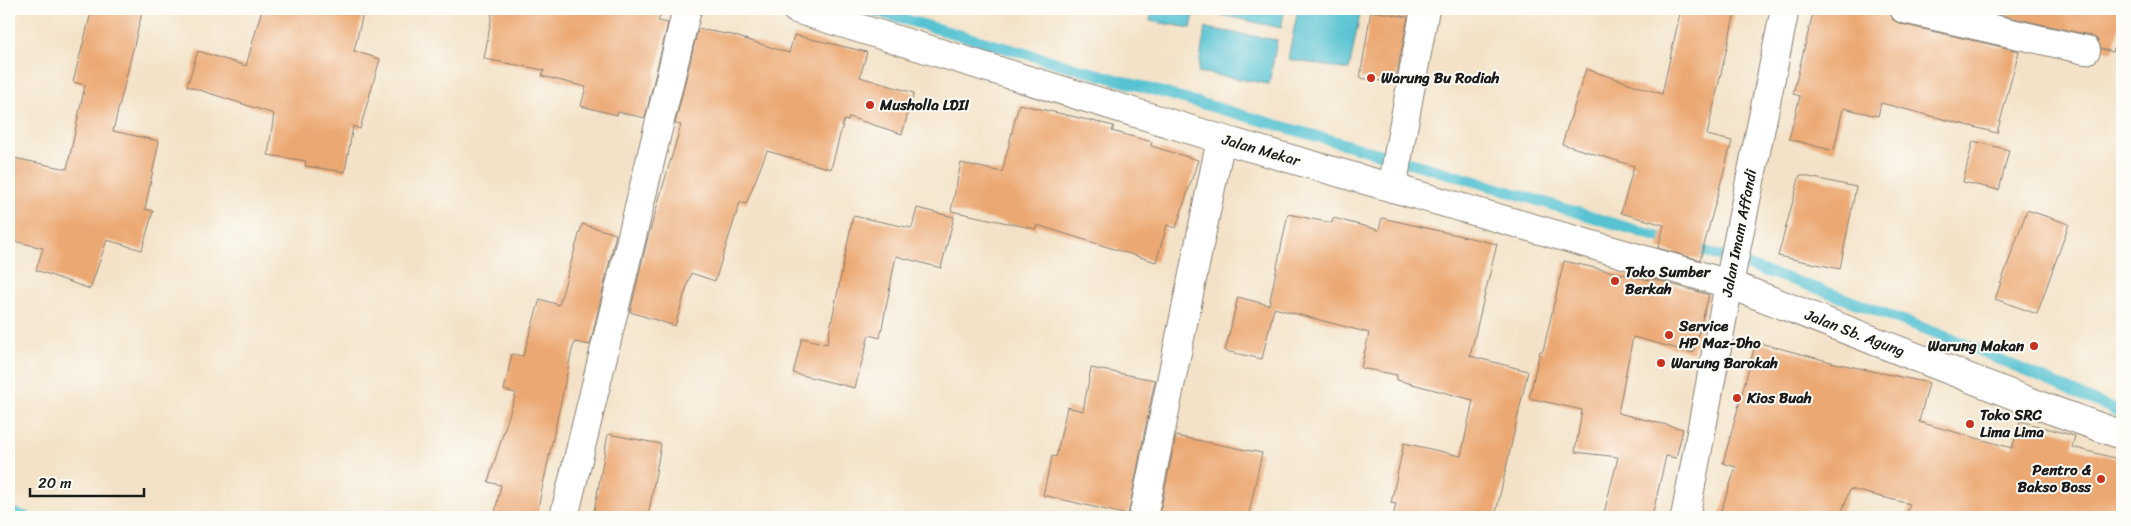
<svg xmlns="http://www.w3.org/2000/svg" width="2131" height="526" font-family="Sriracha,sans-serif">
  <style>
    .water { fill: #57c2d2; stroke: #3a6f77 }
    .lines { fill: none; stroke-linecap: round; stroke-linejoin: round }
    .stream { stroke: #57c2d2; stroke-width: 11 }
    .building { fill: #eca872 }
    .minor-casing { stroke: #887f72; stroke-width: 30 }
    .tertiary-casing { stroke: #887f72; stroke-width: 30 }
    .minor { stroke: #fff; stroke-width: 28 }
    .tertiary { stroke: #fff; stroke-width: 28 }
    .poi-dot { fill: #c8321e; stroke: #fdfcf7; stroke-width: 2 }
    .labels { text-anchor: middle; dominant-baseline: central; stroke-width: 4; stroke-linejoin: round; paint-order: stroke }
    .poi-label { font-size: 15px; font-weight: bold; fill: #1c1c1c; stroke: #fdfcf7; text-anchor: start }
    .street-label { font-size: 15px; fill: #1c1c1c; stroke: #fdfcf7 }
  </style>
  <rect width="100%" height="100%" fill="#fdfcf7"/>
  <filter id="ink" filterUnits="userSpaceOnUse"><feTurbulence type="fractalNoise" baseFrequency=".02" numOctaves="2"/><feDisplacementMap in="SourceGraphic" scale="10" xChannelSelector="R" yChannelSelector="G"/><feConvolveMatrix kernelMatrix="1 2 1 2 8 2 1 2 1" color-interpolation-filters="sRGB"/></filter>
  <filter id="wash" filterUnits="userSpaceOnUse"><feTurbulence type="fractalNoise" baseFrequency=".0096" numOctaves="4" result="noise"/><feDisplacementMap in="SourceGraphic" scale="20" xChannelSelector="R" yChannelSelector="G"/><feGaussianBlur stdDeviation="1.12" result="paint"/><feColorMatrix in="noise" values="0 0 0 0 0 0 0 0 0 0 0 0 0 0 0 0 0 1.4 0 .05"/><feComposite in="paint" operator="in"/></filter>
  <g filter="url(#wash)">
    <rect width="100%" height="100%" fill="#f3e2c7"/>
    <g class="water">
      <polygon points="1153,9 1195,9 1191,28 1150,21"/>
      <polygon points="1208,9 1285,9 1281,28 1208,12"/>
      <polygon points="1298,9 1361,9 1349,70 1288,59"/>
      <polygon points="1205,28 1277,40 1269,84 1198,72"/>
    </g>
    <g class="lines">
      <g class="stream">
        <polyline points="868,9 1457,176 1701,250 1819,289 1960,342 2122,413"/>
        <polyline points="9,512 26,517"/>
      </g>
    </g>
    <g id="blocks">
      <g class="building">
        <polygon points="92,9 143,9 113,131 159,141 145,209 153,211 142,250 107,240 90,289 36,270 43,248 9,240 9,157 67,169 85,85 73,82"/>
        <polygon points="262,9 364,9 354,51 380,59 360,129 353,126 345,172 305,166 306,161 268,155 274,114 187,86 198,51 246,66"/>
        <polygon points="493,9 664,9 658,21 668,23 645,118 618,112 617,115 581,106 586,87 542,76 544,70 484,59"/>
        <polygon points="1681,9 1718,9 1735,12 1707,135 1732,141 1700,260 1658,248 1664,225 1621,213 1634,166 1562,144 1586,69 1662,94"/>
        <polygon points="1814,9 1889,9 1893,20 1901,24 2019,51 1997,133 1881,103 1878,116 1843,108 1834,151 1789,139 1800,96 1793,94"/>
        <polygon points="1974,9 2122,9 2122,15 2113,52 2101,49 2097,39 2089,35"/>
        <polygon points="1371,11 1408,17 1395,83 1360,78"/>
        <polygon points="698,29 732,35 789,53 794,35 867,52 860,77 914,93 902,134 849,117 848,121 844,120 831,169 767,151 746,204 740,202 715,281 691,273 675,326 630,312 648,237 681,125 675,124"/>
        <polygon points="1019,104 1114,126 1112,131 1152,142 1151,146 1198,160 1176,228 1167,225 1156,262 1037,225 1036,229 951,211 961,163 1002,172"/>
        <polygon points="1973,141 2009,150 1999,190 1963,182"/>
        <polygon points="1800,175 1856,187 1840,269 1778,256"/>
        <polygon points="917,208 954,217 941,268 896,256 880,338 869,335 855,388 793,373 802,338 827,344 853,216 912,228"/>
        <polygon points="2027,210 2069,224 2037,314 1995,299"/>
        <polygon points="1288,214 1332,223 1333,218 1379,230 1382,218 1497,244 1470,356 1528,371 1495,517 1393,517 1396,504 1391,503 1404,443 1461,456 1473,400 1397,380 1397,375 1361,368 1369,333 1274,308 1262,359 1225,351 1238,297 1269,305"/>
        <polygon points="582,224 616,234 590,345 575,342 572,350 536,517 494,517 501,485 488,482 516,393 504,390 512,354 523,356 540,299 559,305"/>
        <polygon points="1564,261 1649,280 1650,278 1709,295 1693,353 1633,337 1618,413 1683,429 1676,458 1666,456 1652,517 1603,517 1618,457 1575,452 1582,410 1529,398 1540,351 1543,351"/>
        <polygon points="1756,342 1835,363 1929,383 1919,422 2012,448 2020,421 2075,436 2072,447 2122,460 2122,517 1905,517 1910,504 1850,489 1840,517 1719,517 1736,467 1723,463"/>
        <polygon points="1091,368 1155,380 1128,515 1043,495 1052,456 1056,457 1067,407 1083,411"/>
        <polygon points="608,434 661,444 648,517 593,517"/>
        <polygon points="1176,436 1262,453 1248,517 1159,517"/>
      </g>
    </g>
  </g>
  <g filter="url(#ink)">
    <use href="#blocks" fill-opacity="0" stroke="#887f72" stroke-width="1"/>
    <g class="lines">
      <g class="minor-casing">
        <g id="minor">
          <polyline points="796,9 1221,139 1729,284"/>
          <polyline points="1904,9 2086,50"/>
          <polyline points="1392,188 1425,9"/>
          <polyline points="564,517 687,9"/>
          <polyline points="1143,517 1221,139"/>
        </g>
      </g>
      <g class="tertiary-casing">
        <g id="tertiary">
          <polyline points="1729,284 2049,409 2122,435"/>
          <polyline points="1685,517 1729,284 1785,9"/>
        </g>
      </g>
      <use href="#minor" class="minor"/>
      <use href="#tertiary" class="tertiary"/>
    </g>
  </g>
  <g class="poi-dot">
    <circle cx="1371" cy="78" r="5"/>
    <circle cx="870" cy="105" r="5"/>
    <circle cx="1615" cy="281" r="5"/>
    <circle cx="1669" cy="335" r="5"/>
    <circle cx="2034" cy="346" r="5"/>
    <circle cx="1661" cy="363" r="5"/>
    <circle cx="1737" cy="398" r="5"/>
    <circle cx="1970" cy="424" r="5"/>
    <circle cx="2101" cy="479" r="5"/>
  </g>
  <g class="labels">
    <g class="poi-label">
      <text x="1381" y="78">Warung Bu Rodiah</text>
      <text x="880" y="105">Musholla LDII</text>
      <text x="1625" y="272">Toko Sumber<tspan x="1625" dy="17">Berkah</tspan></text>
      <text x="1679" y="326">Service<tspan x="1679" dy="17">HP Maz-Dho</tspan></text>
      <text x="2024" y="346" text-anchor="end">Warung Makan</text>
      <text x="1671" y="363">Warung Barokah</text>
      <text x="1747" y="398">Kios Buah</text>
      <text x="1980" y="415">Toko SRC<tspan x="1980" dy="17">Lima Lima</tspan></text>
      <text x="2091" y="470" text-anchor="end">Pentro &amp;<tspan x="2091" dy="17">Bakso Boss</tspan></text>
    </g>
    <g class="street-label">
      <text transform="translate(1261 150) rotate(16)">Jalan Mekar</text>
      <text transform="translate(1739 233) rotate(-79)">Jalan Imam Affandi</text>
      <text transform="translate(1855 333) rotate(21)">Jalan Sb. Agung</text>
    </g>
  </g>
  <rect width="2131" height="526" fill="none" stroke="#fdfcf7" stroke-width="30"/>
  <path d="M30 488v8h114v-8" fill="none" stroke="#1c1c1c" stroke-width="2.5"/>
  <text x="38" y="488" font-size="15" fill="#1c1c1c" stroke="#fdfcf7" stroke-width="4" paint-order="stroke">20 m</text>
</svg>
